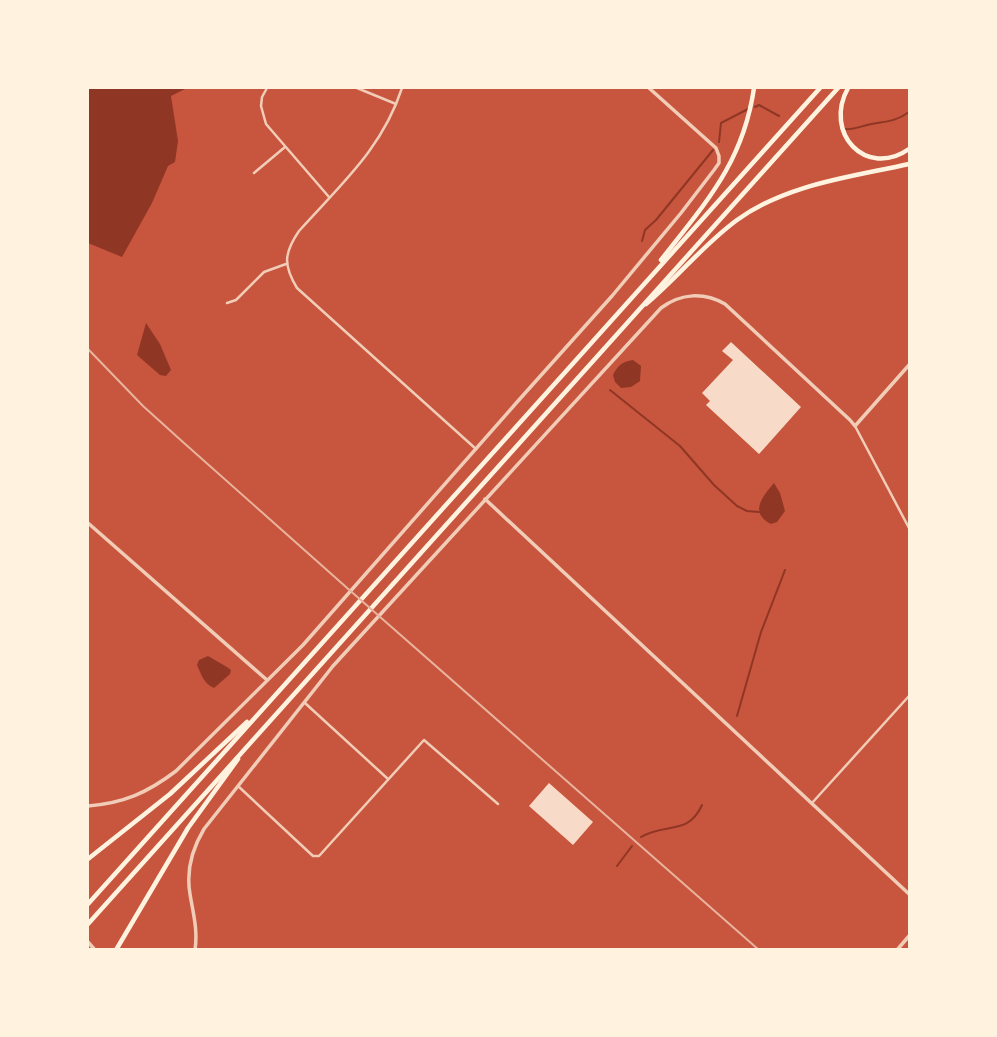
<svg xmlns="http://www.w3.org/2000/svg" width="997" height="1037" font-family="Lato,sans-serif">
  <style>
    .water { fill: #8f3625 }
    .lines { fill: none; stroke-linecap: round; stroke-linejoin: round }
    .stream { stroke: #8f3625; stroke-width: 2 }
    .building { fill: #f7dbc8 }
    .minor { stroke: #f1ccb7; stroke-width: 2.5 }
    .tertiary { stroke: #f1ccb7; stroke-width: 3.5 }
    .motorway { stroke: #fff3e0; stroke-width: 4.5 }
    .rail { stroke: #e9b49f; stroke-width: 2 }
  </style>
  <rect width="100%" height="100%" fill="#c8553d"/>
  <g class="water">
    <polygon points="88,88 187,88 171,96 178,141 175,162 168,166 152,203 122,257 88,243"/>
    <polygon points="146,323 160,344 171,370 166,376 160,375 137,355"/>
    <path d="M633 360 641 366 640 381 631 387 621 388 615 382 613 375C618 365 622 362 633 360Z"/>
    <path d="M774 483 780 493 785 511 777 522 771 524C749 513 762 497 774 483Z"/>
    <path d="M208 656 227 667 231 670 230 674 214 688C204 684 201 674 197 665L199 660Z"/>
  </g>
  <g class="lines">
    <g class="stream">
      <polyline points="755,107 759,105 779,116"/>
      <path d="M845 129C853 130 859 127 867 125 884 121 894 123 909 112"/>
      <polyline points="719,142 721,123 748,109"/>
      <polyline points="642,241 645,230 656,220 713,150"/>
      <polyline points="610,390 680,446 714,485 737,506 747,511 759,512"/>
      <polyline points="737,716 761,632 785,570"/>
      <path d="M641 837C666 822 688 836 702 805"/>
      <polyline points="617,866 632,846"/>
    </g>
  </g>
  <g class="building">
    <polygon points="731,342 801,407 759,454 706,405 710,401 702,393 733,360 722,351"/>
    <polygon points="549,783 593,822 573,845 529,806"/>
  </g>
  <g class="lines">
    <g class="minor">
      <polyline points="267,88 262,97 261,106 266,124 329,197"/>
      <polyline points="357,88 396,104"/>
      <path d="M402 88C382 149 341 184 299 231 284 253 283 265 297 288L476 449"/>
      <polyline points="254,173 285,147"/>
      <polyline points="227,303 236,300 264,272 286,264"/>
      <polyline points="855,426 909,528"/>
      <polyline points="305,703 388,779"/>
      <polyline points="238,786 313,856 319,856 424,740 498,804"/>
      <polyline points="812,803 909,696"/>
    </g>
    <g class="tertiary">
      <polyline points="485,499 909,894"/>
      <polyline points="88,523 267,680"/>
      <path d="M88 806C124 803 147 793 176 771L303 645 518 401 612 296 681 213 714 170 719 163V156L716 148 649 88"/>
      <polyline points="88,942 95,950"/>
      <path d="M195 950C198 929 193 913 190 894 186 871 192 849 204 829L333 666 661 308C681 293 704 292 725 304L850 420 855 426 909 365"/>
      <polyline points="897,950 909,936"/>
    </g>
    <g class="motorway">
      <path d="M848 88C823 133 866 179 909 149"/>
      <path d="M661 260C706 202 743 163 754 88"/>
      <path d="M646 304C677 278 703 245 737 220 787 184 851 177 909 164"/>
      <polyline points="88,859 170,794 247,722"/>
      <polyline points="88,904 820,88"/>
      <polyline points="88,924 838,88"/>
      <polyline points="116,950 188,828 238,759"/>
    </g>
    <polyline class="rail" points="88,349 143,406 184,443 346,587 759,950"/>
  </g>
  <rect width="997" height="1037" fill="none" stroke="#fff3e0" stroke-width="178"/>
</svg>
